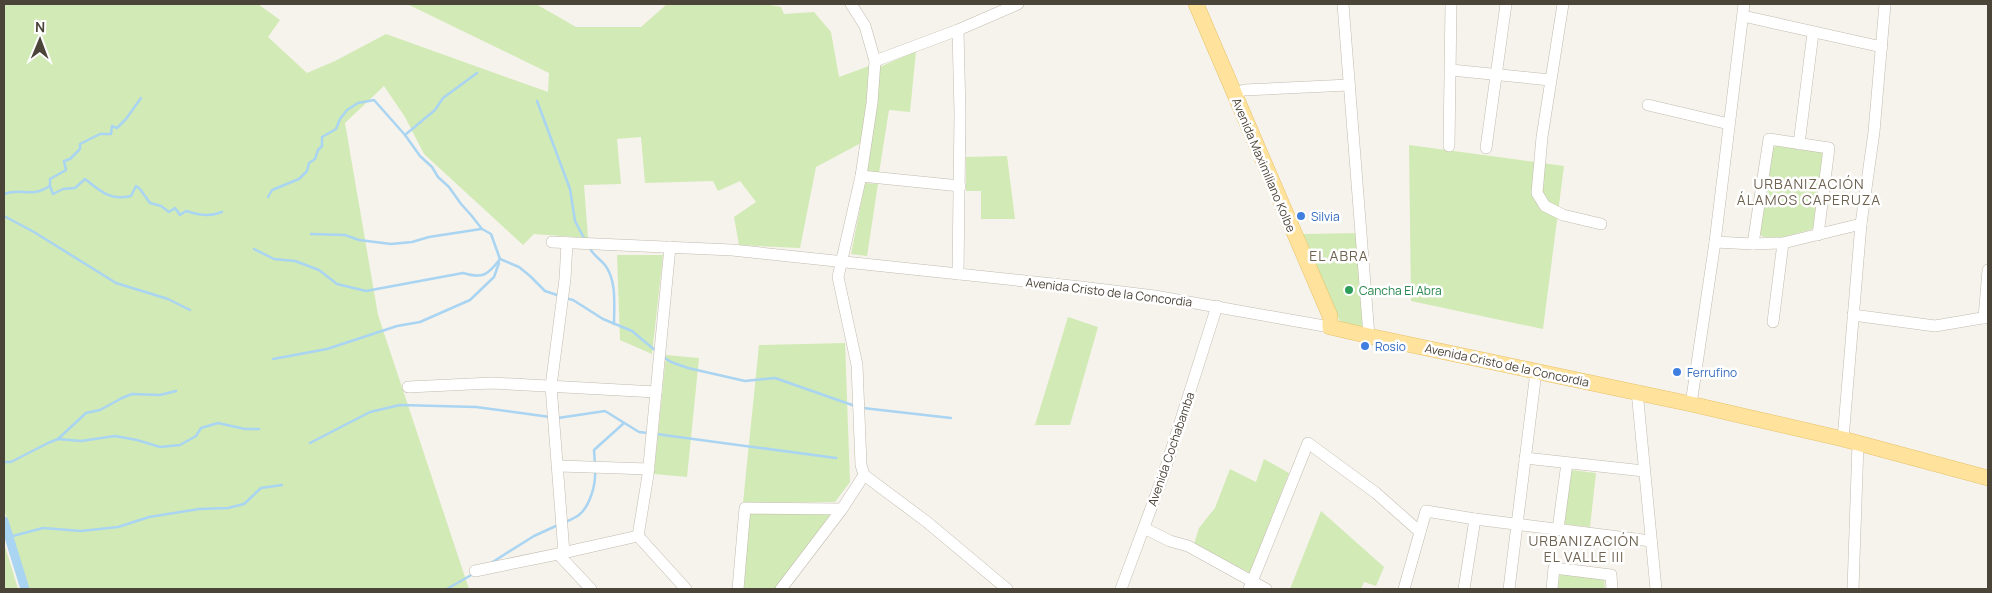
<svg xmlns="http://www.w3.org/2000/svg" width="1992" height="593" font-family="Manrope,sans-serif">
  <style>
    .green { fill: #d2eab5 }
    .lines { fill: none; stroke-linecap: round; stroke-linejoin: round }
    .stream { stroke: #a9d4f2; stroke-width: 2.5 }
    .canal { stroke: #a9d4f2; stroke-width: 9 }
    .minor-casing { stroke: #c2bbae; stroke-width: 12 }
    .major-casing { stroke: #e6c16a; stroke-width: 16 }
    .minor { stroke: #fff; stroke-width: 11 }
    .major { stroke: #ffe39c; stroke-width: 15 }
    .shop-dot { fill: #3f7fe0; stroke: #fff; stroke-width: 2 }
    .leisure-dot { fill: #2e9e5b; stroke: #fff; stroke-width: 2 }
    .labels { text-anchor: middle; dominant-baseline: central; stroke-width: 5; stroke-linejoin: round; paint-order: stroke }
    .street-label { font-size: 12px; fill: #4b4439; stroke: #fff }
    .shop-label { font-size: 12px; fill: #366cbe; stroke: #fff; text-anchor: start }
    .leisure-label { font-size: 12px; fill: #27864d; stroke: #fff; text-anchor: start }
    .neighbourhood-label { font-size: 14px; letter-spacing: 1px; fill: #6e6250; stroke: #fff }
  </style>
  <rect width="100%" height="100%" fill="#f6f3ec"/>
  <g class="green">
    <polygon points="4,4 258,4 280,20 268,37 307,73 335,61 386,34 548,92 549,73 407,4 536,4 576,27 641,27 667,4 765,4 781,7 784,14 814,12 831,32 839,77 869,66 869,94 861,143 816,167 800,248 739,245 734,217 756,202 740,181 718,191 713,181 645,183 641,137 617,139 621,184 584,185 588,238 534,234 523,245 424,154 405,117 384,86 345,123 378,315 469,589 28,589 4,509"/>
    <polygon points="916,51 910,112 889,110 879,173 867,173 880,67"/>
    <polygon points="1409,145 1564,166 1543,329 1411,301"/>
    <polygon points="1778,145 1821,151 1824,156 1813,229 1784,237 1763,237 1759,233 1772,148"/>
    <polygon points="1007,156 1015,219 981,219 981,191 966,191 966,157"/>
    <polygon points="865,183 878,184 867,256 851,254"/>
    <polygon points="1358,233 1367,329 1341,324 1303,234"/>
    <polygon points="617,255 663,255 652,354 620,340"/>
    <polygon points="1068,317 1098,327 1070,425 1035,425"/>
    <polygon points="845,343 850,482 835,502 743,503 759,345"/>
    <polygon points="666,355 699,358 687,477 654,474"/>
    <polygon points="1264,459 1289,473 1250,573 1194,544 1199,528 1215,508 1230,469 1256,482"/>
    <polygon points="1571,470 1596,473 1590,527 1564,524"/>
    <polygon points="1321,511 1384,567 1376,586 1364,582 1361,589 1290,589"/>
    <polygon points="749,513 833,514 776,589 744,589"/>
    <polygon points="4,543 18,589 4,589"/>
    <polygon points="1560,571 1604,577 1605,589 1558,589"/>
  </g>
  <g class="lines">
    <g class="stream">
      <polyline points="537,101 570,189 575,221 585,240"/>
      <polyline points="405,135 435,110 443,98 477,73"/>
      <polyline points="50,186 50,179 66,170 64,161 70,159 80,149 80,144 100,134 111,134 112,126 117,128 126,119 141,98"/>
      <path d="M4 194C23 187 29 199 50 186L53 194 63 189 75 188 85 179C100 191 110 201 131 196L136 186 140 189 150 203 161 206 169 212 175 208 180 215 186 211C199 215 209 217 222 212"/>
      <polyline points="268,197 272,190 299,179 307,171 309,163 315,159 318,150 322,146 322,137 336,129 340,119 347,110 358,103 374,100 405,135 420,156 432,167 438,177 449,187 461,204 471,215 482,229 491,234 500,259 519,267 530,276 545,291 560,296"/>
      <polyline points="4,216 34,232 116,283 168,299 190,310"/>
      <polyline points="311,234 345,235 359,240 391,244 412,242 429,237 481,229"/>
      <path d="M589 247C593 255 600 259 605 265 617 281 614 305 614 324"/>
      <path d="M254 249 274 259 295 261 319 270 337 284 366 291 463 273C483 279 488 275 500 259"/>
      <polyline points="565,298 573,300 603,319 632,331 656,351"/>
      <polyline points="662,356 671,362 688,368 745,381 775,378 855,406"/>
      <polyline points="273,359 327,349 397,326 420,322 470,300 494,277 499,263"/>
      <polyline points="863,408 951,418"/>
      <polyline points="558,418 605,411 639,432 648,433"/>
      <polyline points="656,434 836,458"/>
      <polyline points="58,439 86,413 100,410 122,398 132,394 160,395 176,391"/>
      <polyline points="310,443 370,412 400,405 476,407 550,417"/>
      <polyline points="4,462 11,462 48,443 58,439 81,441 115,436 137,440 160,447 180,445 196,436 201,428 218,423 245,429 259,429"/>
      <polyline points="595,465 594,450 624,423"/>
      <path d="M565 522C570 520 575 518 579 515 590 506 596 484 595 471"/>
      <polyline points="9,537 43,528 81,531 118,527 149,517 199,509 228,508 244,504 261,488 282,485"/>
      <polyline points="491,563 534,536 558,525"/>
      <polyline points="447,589 473,574"/>
    </g>
    <polyline class="canal" points="4,521 25,589"/>
    <g class="minor-casing">
      <g id="minor">
        <polyline points="851,4 865,26 875,61 872,103 861,176 838,277 857,365 861,465 864,475 927,522 1007,589"/>
        <polyline points="1343,4 1369,336"/>
        <polyline points="1563,4 1542,137 1537,193 1545,206 1563,215 1601,224"/>
        <polyline points="1743,16 1882,47"/>
        <polyline points="875,61 958,30 1018,4"/>
        <polyline points="1451,70 1550,80"/>
        <polyline points="1234,94 1244,90 1349,85"/>
        <polyline points="1648,105 1729,124"/>
        <polyline points="1799,144 1813,33"/>
        <polyline points="1449,146 1451,4"/>
        <polyline points="1486,148 1506,4"/>
        <polyline points="861,176 960,186"/>
        <polyline points="552,242 732,250 1081,287 1155,296 1330,327"/>
        <polyline points="1715,242 1753,244 1783,243 1861,224"/>
        <polyline points="1753,244 1769,139 1829,148 1818,235"/>
        <polyline points="958,274 960,114 958,30"/>
        <polyline points="1853,315 1935,326 1988,317"/>
        <polyline points="1984,318 1988,270"/>
        <polyline points="1773,322 1783,243"/>
        <polyline points="408,387 492,383 656,392"/>
        <polyline points="1637,391 1656,589"/>
        <polyline points="1691,404 1715,242 1744,4"/>
        <polyline points="1843,439 1861,224 1874,132 1885,4"/>
        <polyline points="1525,458 1644,471"/>
        <polyline points="559,466 649,469"/>
        <polyline points="1144,528 1170,541 1188,546 1266,589"/>
        <polyline points="1558,529 1567,463"/>
        <polyline points="638,536 648,475 670,247"/>
        <polyline points="638,536 686,589"/>
        <polyline points="564,553 551,386 565,279 567,243"/>
        <polyline points="558,554 591,589"/>
        <polyline points="475,571 558,554 638,536"/>
        <polyline points="738,589 745,508 842,509"/>
        <polyline points="781,589 842,509 864,475"/>
        <polyline points="1121,589 1163,476 1217,306"/>
        <polyline points="1249,589 1308,443 1376,493 1420,532"/>
        <polyline points="1404,589 1426,511 1475,519 1651,541"/>
        <polyline points="1464,589 1475,519"/>
        <polyline points="1509,589 1536,372"/>
        <polyline points="1552,589 1554,568 1611,575 1612,589"/>
        <polyline points="1853,589 1858,443"/>
      </g>
    </g>
    <g class="major-casing">
      <polyline id="major" points="1196,4 1330,316 1330,327 1369,336 1691,404 1843,439 1988,478"/>
    </g>
    <use href="#minor" class="minor"/>
    <use href="#major" class="major"/>
  </g>
  <g class="shop-dot">
    <circle cx="1301" cy="216" r="5"/>
    <circle cx="1365" cy="346" r="5"/>
    <circle cx="1677" cy="372" r="5"/>
  </g>
  <circle class="leisure-dot" cx="1349" cy="290" r="5"/>
  <g class="labels">
    <g class="street-label">
      <text transform="translate(1264 165) rotate(67)">Avenida Maximiliano Kolbe</text>
      <text transform="translate(1109 292) rotate(7)">Avenida Cristo de la Concordia</text>
      <text transform="translate(1507 365) rotate(12)">Avenida Cristo de la Concordia</text>
      <text transform="translate(1171 449) rotate(-71)">Avenida Cochabamba</text>
    </g>
    <g class="shop-label">
      <text x="1311" y="216">Silvia</text>
      <text x="1375" y="346">Rosio</text>
      <text x="1687" y="372">Ferrufino</text>
    </g>
    <g class="leisure-label">
      <text x="1359" y="290">Cancha El Abra</text>
    </g>
    <g class="neighbourhood-label">
      <text x="1809" y="183">URBANIZACIÓN<tspan x="1809" dy="16">ÁLAMOS CAPERUZA</tspan></text>
      <text x="1339" y="255">EL ABRA</text>
      <text x="1584" y="540">URBANIZACIÓN<tspan x="1584" dy="16">EL VALLE III</tspan></text>
    </g>
  </g>
  <rect width="1992" height="593" fill="none" stroke="#4b4439" stroke-width="10"/>
  <g transform="translate(40 40) rotate(1)" stroke="#ffffff" stroke-width="4" paint-order="stroke">
  <path d="M0-4L9 19L0 12L-9 19Z" fill="#4b4439"/>
  <text y="-8" font-size="14" font-weight="bold" text-anchor="middle" fill="#4b4439">N</text>
  </g>
</svg>
